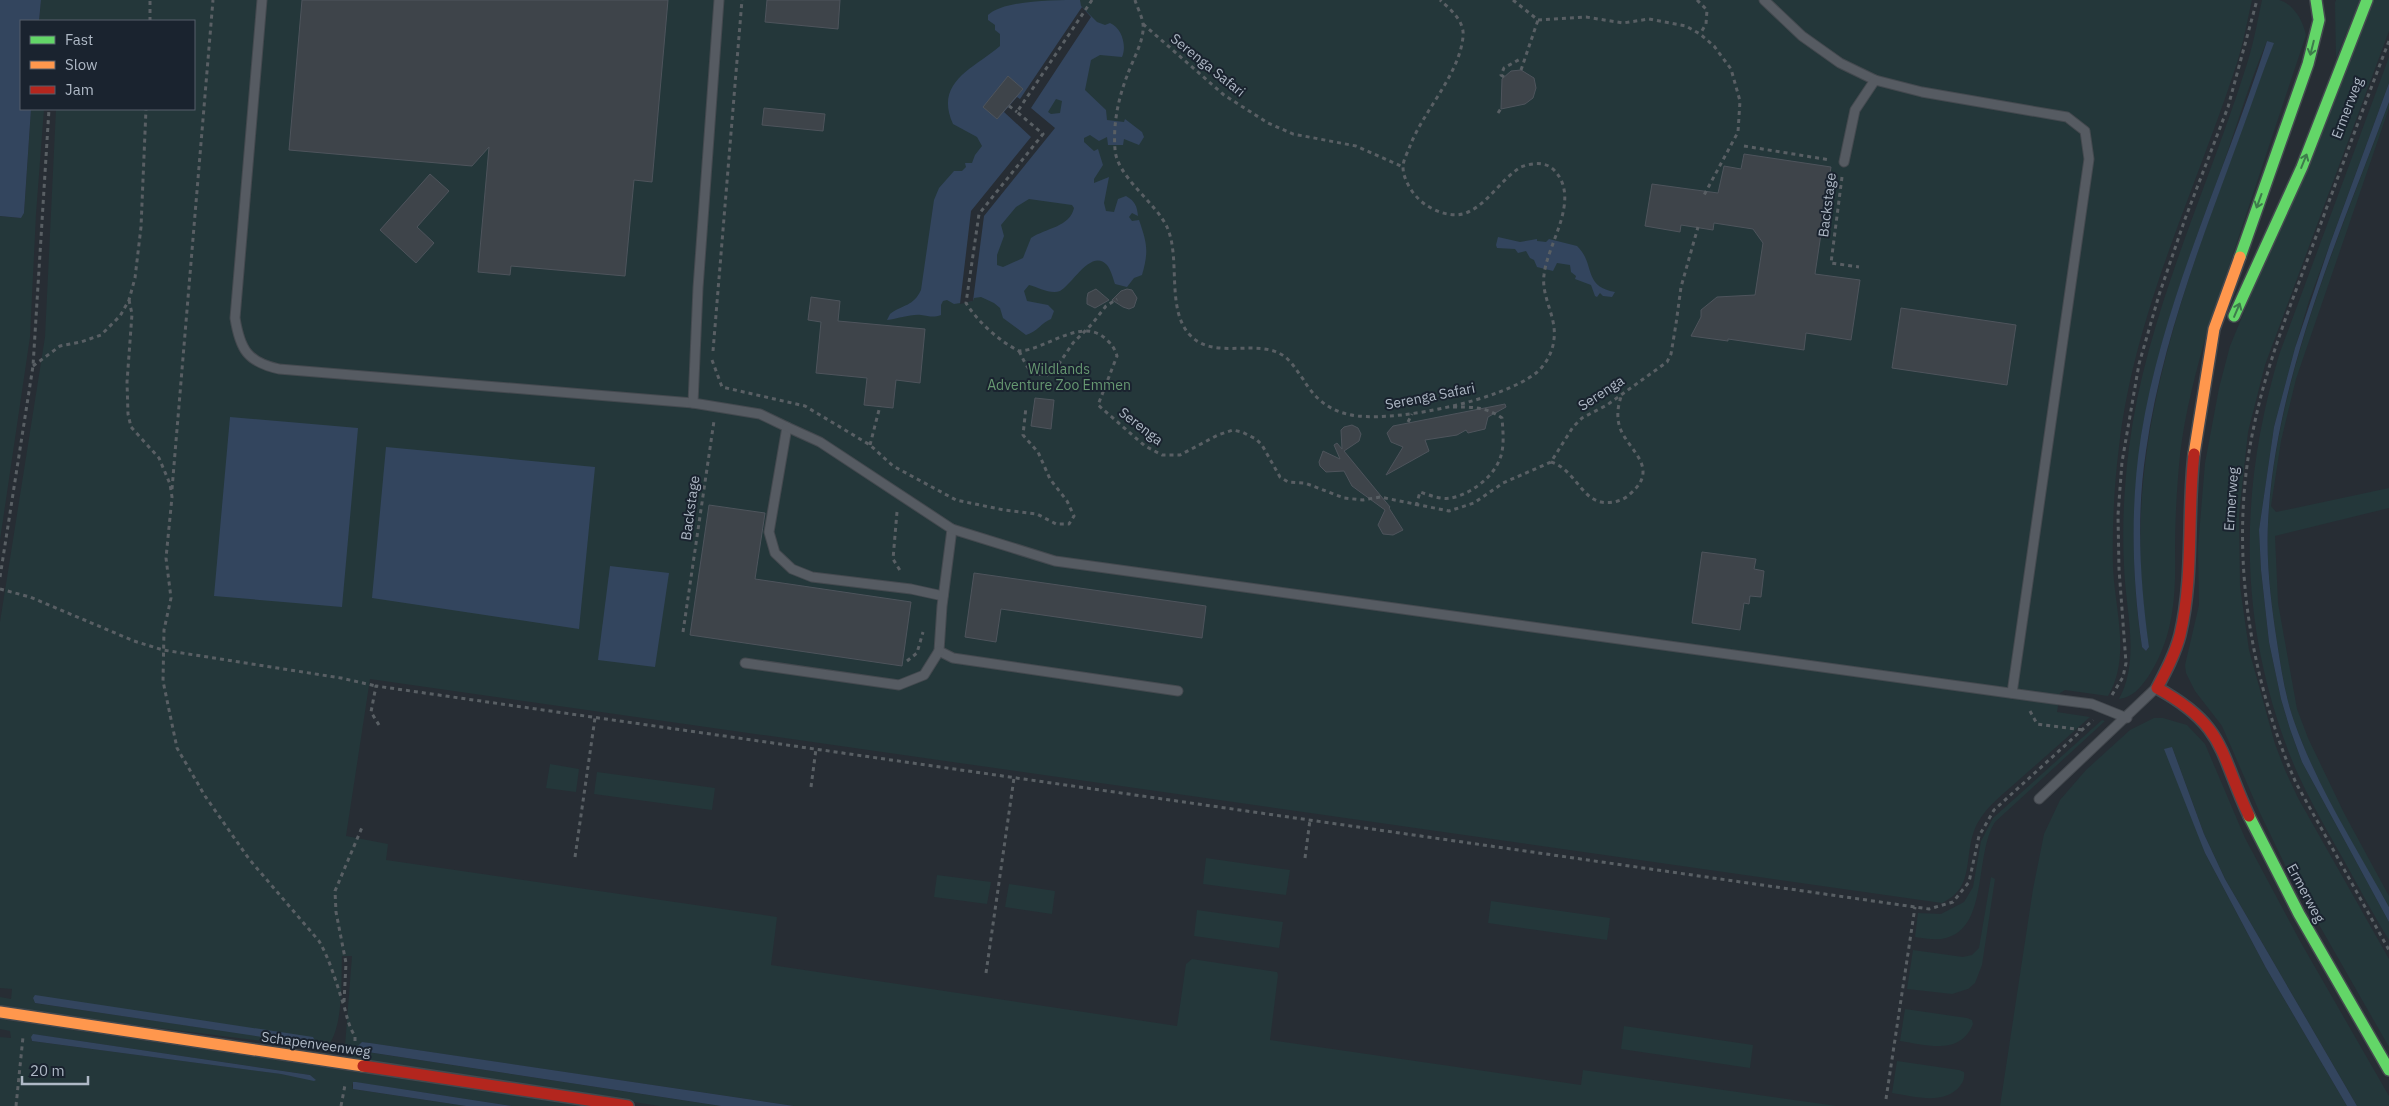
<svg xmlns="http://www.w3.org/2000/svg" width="2389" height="1106" font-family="'IBM Plex Sans',sans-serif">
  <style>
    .green { fill: #24373a; fill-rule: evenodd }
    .water { fill: #33455e; fill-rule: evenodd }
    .pier { fill: #272d34 }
    .building { fill: #3e444a; stroke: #4e545c }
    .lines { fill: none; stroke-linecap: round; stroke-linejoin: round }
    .lane-casing { stroke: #44494f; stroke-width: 11 }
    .fast-casing { stroke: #44494f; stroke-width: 14 }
    .slow-casing { stroke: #44494f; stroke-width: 14 }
    .jam-casing { stroke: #44494f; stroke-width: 14 }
    .path { stroke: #595f64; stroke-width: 3; stroke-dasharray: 4 4; stroke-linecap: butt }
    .lane { stroke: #565b62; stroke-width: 9 }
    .fast { stroke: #63d668; stroke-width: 11 }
    .slow { stroke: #ff974d; stroke-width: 11 }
    .jam { stroke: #b3261e; stroke-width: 11 }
    .oneway { stroke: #3e7c4c }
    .labels { text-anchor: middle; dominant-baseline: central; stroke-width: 4; stroke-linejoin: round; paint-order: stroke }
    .street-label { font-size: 14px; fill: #afb9c6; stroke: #1a232f }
    .park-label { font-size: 14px; fill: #669871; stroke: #1a232f }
  </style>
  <rect width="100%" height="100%" fill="#272d34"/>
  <g class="green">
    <path d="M41 0H2252C2247 22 2243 45 2236 66 2195 192 2134 314 2119 447 2114 487 2112 527 2113 567 2115 611 2131 657 2108 696L2065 690 2060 693 2057 712 2090 717C2067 737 2044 758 2021 778 2006 792 1987 805 1977 824 1962 854 1977 887 1942 903L370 679 346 836 388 844 386 860 777 917 771 965 1177 1026 1186 964 1192 959 1277 972 1278 975 1270 1040 1581 1085 1583 1070 1837 1106H794L362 1042 358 1047 361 1051 721 1106H660L359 1061 349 1055 345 1046 352 956H342C341 980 344 1032 325 1049L0 1008V997L11 999 12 989 0 988V622L45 337 56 109H194V21H39ZM33 998 231 1032 35 1003Z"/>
    <path d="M2262 0C2267 0 2274 0 2279 0 2294 4 2303 21 2306 35L2208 329C2196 371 2185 412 2180 455 2177 486 2175 518 2175 550 2176 595 2174 638 2148 677 2140 688 2133 697 2119 699 2141 658 2125 609 2124 565 2122 526 2124 487 2129 448 2146 316 2205 196 2245 70 2253 47 2257 23 2262 0ZM2267 41 2273 44C2255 92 2238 141 2220 189 2164 342 2121 483 2149 647L2146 651 2142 647C2132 581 2131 514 2140 448 2153 353 2187 262 2220 173 2236 129 2249 83 2267 41Z"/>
    <polygon points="2336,0 2360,0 2336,58 2335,3"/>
    <polygon points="2373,0 2389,0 2389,31 2265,365 2248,432 2239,515 2240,586 2249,650 2275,744 2285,770 2298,798 2389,959 2389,1047 2286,867 2259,811 2222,726 2195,691 2186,673 2185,665 2199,605 2198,547 2205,463 2219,388 2230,346"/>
    <path d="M2389 57V83L2309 301 2295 348 2274 427 2259 530 2261 570 2269 642 2281 699 2290 729 2302 762 2389 922V940C2372 913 2358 885 2342 857 2321 820 2299 782 2285 742 2238 612 2240 487 2279 355Z"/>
    <path d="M2389 102V108L2296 379 2281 441 2271 506 2276 512 2389 488V508L2275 536 2278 603 2297 709 2308 738 2344 813 2389 896V907C2355 847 2317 787 2294 721 2285 696 2281 668 2277 642 2271 603 2266 563 2268 523 2276 377 2339 238 2389 102Z"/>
    <polygon points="31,109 44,109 36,214 30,337 0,540 0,216 20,218 24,213"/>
    <polygon points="2154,718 2163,718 2187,725 2205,744 2245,838 2300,941 2389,1096 2389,1106 2357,1106 2225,879 2204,834 2172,747 2205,853 2266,968 2347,1106 2000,1106 2033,889 2044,834 2060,800 2086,770 2130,730"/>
    <path d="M2102 720 2105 721 1995 822C1974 855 1989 927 1946 938 1936 941 1925 938 1915 937L1918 913 1941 914 1964 902 1973 887 1981 841 1993 818Z"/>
    <polygon points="550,764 579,769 576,792 546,788"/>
    <polygon points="597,772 715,788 712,810 594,794"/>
    <polygon points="1206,858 1290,870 1286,895 1203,884"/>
    <polygon points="937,875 991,882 987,904 934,897"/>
    <polygon points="1991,877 1995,879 1982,965 1975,983 1968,989 1952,994 1907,989 1913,950 1963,957 1972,955 1979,948"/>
    <polygon points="1009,884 1055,891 1052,914 1005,907"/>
    <polygon points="1491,901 1610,918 1607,940 1488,923"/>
    <polygon points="1197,910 1283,922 1279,948 1194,936"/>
    <path d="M1905 1009 1967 1018 1972 1020 1973 1024C1960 1056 1927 1045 1900 1041Z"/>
    <path d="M0 1019 584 1106H512L354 1082 352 1085 353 1089 466 1106H0V1037L11 1038 10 1031 0 1029ZM38 1035 310 1075 315 1080 282 1074 32 1041 31 1039Z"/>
    <polygon points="1624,1026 1753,1045 1750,1068 1621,1049"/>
    <path d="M1897 1061 1959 1070 1964 1072C1965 1078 1963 1082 1960 1086 1944 1106 1913 1096 1892 1093Z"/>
  </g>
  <g class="water">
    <polygon points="0,0 41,0 39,21 21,21 21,109 31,109 24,213 21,218 0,216"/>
    <path d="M1080 0 1081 6 1097 22 1105 25 1110 23C1122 28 1127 46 1122 57L1100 55 1091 60 1085 90 1106 110 1107 120 1124 122 1125 119 1142 132 1144 137 1139 145 1124 139 1123 145H1108L1107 137 1099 141 1090 135 1084 138V142L1094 151 1098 149 1103 165 1094 179V183L1109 177 1104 203 1106 211 1114 212 1118 199 1126 196C1135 201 1137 206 1138 216L1132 213 1129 217 1132 221 1139 220C1147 243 1149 251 1142 275L1134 278 1127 287 1115 284C1113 278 1111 270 1107 265 1091 248 1072 285 1060 291 1051 295 1038 287 1029 285L1024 291 1027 301 1048 305 1054 311 1051 319C1041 323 1037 332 1026 335L1003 318 1000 308 994 303 981 297 974 298 973 301 954 304 947 300 943 301 941 305V315C933 318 929 316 921 315 910 314 898 319 887 320L890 314C903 304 913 307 921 290L934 200 939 188 954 171H962L966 167 965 163H972L975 155 982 146 977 137 953 124C934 82 973 69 1000 46V34L995 30V25L988 20V15C1004 0 1055 0 1080 0ZM1056 99 1062 101 1060 113 1051 114 1048 112ZM1029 199 1072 205 1074 208C1070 227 1046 228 1031 238L1023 258 1003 267 997 265V255L1004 236 1001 225 1016 207Z"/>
    <path d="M2267 41 2274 43C2263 70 2254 98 2244 125 2205 232 2162 338 2146 451 2136 516 2140 582 2149 647L2146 651 2142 647C2132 577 2130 507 2141 436 2163 299 2225 173 2267 41Z"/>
    <path d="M2389 83V102C2339 237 2275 378 2268 523 2266 563 2271 603 2277 642 2281 668 2285 696 2294 721 2317 787 2356 847 2389 907V922L2302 762 2290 729 2281 699 2269 642 2261 570 2259 530 2274 427 2295 348 2330 244Z"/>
    <path d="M1498 237 1520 242 1537 239V241L1546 242 1549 239 1577 246C1596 264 1582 286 1615 292L1612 297 1603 296 1600 293 1597 297 1595 296 1591 285 1575 279 1576 276 1571 272 1570 265 1557 263 1553 271 1537 267 1534 260 1530 258 1526 251 1518 253 1515 249 1497 248 1496 245Z"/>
    <polygon points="230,417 358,428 342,607 214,596"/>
    <polygon points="386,447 595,467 579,629 372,598"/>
    <polygon points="610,566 669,573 655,667 598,660"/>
    <polygon points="2172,747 2204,834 2225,879 2357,1106 2347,1106 2266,968 2205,853 2164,749"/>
    <polygon points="35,995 313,1037 315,1041 309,1044 35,1003 33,998"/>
    <polygon points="33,1034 310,1075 316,1080 314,1081 281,1074 32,1041 31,1037"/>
    <polygon points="362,1042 370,1043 794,1106 721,1106 361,1051 358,1046"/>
    <polygon points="353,1082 356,1082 512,1106 466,1106 353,1089"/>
  </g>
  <polygon class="pier" points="1082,7 1091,17 1031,108 1055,128 984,216 973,301 960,304 971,211 1031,137 1004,112 1017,97 1020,99"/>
  <g class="building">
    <polygon points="302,0 668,0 652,182 634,180 625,276 511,266 510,275 478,272 489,147 472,166 289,150"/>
    <polygon points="767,0 840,0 838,29 765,22"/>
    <polygon points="1521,70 1534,78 1536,88 1533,98 1525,104 1501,109 1502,79 1511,71"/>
    <polygon points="1008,76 1023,89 997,119 983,107"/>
    <polygon points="764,108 825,114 823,131 762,125"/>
    <polygon points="1744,154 1831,167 1815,274 1860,280 1851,340 1806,333 1804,350 1728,339 1728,341 1691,336 1701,317 1701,310 1717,297 1755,295 1763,243 1753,229 1714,223 1713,230 1681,225 1680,232 1645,226 1652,184 1718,193 1724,166 1741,169"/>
    <polygon points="430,174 449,191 417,227 434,243 416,263 380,230"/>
    <polygon points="1096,289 1109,300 1095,308 1087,304 1087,298 1088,293"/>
    <polygon points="1127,289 1132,290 1137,298 1134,307 1129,309 1123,307 1112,300 1121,291"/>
    <polygon points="811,297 840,301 838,321 925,329 920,383 896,380 893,408 864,405 867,378 816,373 821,322 808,320"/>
    <polygon points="1901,308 2016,325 2007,385 1892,368"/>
    <polygon points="1035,398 1054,400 1051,429 1031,426"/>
    <polygon points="1505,404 1506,407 1488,417 1485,429 1468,433 1466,430 1457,435 1425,440 1429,451 1386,475 1403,447 1391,442 1387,433 1393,426"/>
    <polygon points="1352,425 1358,428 1361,434 1359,441 1344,451 1390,507 1389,508 1403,530 1393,535 1383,534 1378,525 1385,510 1352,486 1344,471 1326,472 1320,466 1319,462 1323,451 1340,459 1334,445 1337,443 1342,449 1341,430 1344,427"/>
    <polygon points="709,505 765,513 755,579 911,602 902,666 690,635"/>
    <polygon points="1702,552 1756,559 1754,569 1764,571 1761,597 1750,596 1749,604 1744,603 1740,630 1692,623"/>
    <polygon points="974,573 1206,606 1202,638 1001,609 996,642 965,637"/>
  </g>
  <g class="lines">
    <g class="lane-casing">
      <g id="lane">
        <path d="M262 0 235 318C240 349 247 362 279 369L693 403"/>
        <polyline points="719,0 698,288 693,403 760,414 787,427 769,532 775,553 792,569 812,577 911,589 943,596"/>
        <polyline points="1764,0 1802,36 1840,63 1875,80"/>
        <polyline points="1844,162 1855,110 1875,80 1922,92 2067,117 2085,131 2089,159 2012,693"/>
        <polyline points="787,427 820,442 952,529 942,606 939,651 953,658 1178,691"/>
        <polyline points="952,529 1055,561 2053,699 2092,704 2127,718"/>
        <polyline points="745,663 899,685 924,675 939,651"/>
        <polyline points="2039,799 2156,688"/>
      </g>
    </g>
    <g class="fast-casing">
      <g id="fast">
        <polyline points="2240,257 2308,64 2319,20 2316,0"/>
        <polyline points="2234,316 2302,167 2367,0"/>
        <polyline points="2249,816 2299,914 2389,1070"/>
      </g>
    </g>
    <g class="slow-casing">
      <g id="slow">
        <polyline points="2194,454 2214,329 2240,257"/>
        <polyline points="0,1012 363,1066"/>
      </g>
    </g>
    <g class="jam-casing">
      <g id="jam">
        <path d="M2194 454C2187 514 2194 576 2180 635 2175 654 2166 671 2157 688 2226 726 2219 752 2249 816"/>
        <polyline points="363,1066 628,1106"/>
      </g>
    </g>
    <g class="path">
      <path d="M1092 0 1017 112 1043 134 979 214 966 303C978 322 999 341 1019 351 1047 350 1082 315 1107 340 1112 345 1115 349 1117 356L1098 405 1145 446 1162 455H1180L1218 435 1233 430 1242 432 1256 439 1262 445 1280 477 1288 482 1305 483 1344 498 1363 500 1380 497 1449 511 1474 503 1503 483 1551 462 1573 427 1582 418 1607 405 1667 362 1671 354 1676 324 1681 287 1698 227"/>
      <path d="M1135 0C1137 7 1142 16 1143 24 1145 40 1132 61 1127 76 1118 99 1113 125 1115 149 1116 176 1156 203 1167 227 1181 258 1166 308 1189 334 1214 362 1256 337 1284 356 1292 362 1297 371 1303 379 1316 401 1332 413 1358 416 1401 421 1502 400 1536 373 1546 365 1553 351 1554 339 1557 317 1541 297 1544 275 1547 244 1582 199 1554 170 1545 161 1532 163 1521 167 1501 179 1488 204 1466 213 1452 218 1437 212 1426 205 1415 198 1403 181 1403 167 1403 160 1408 152 1410 146 1424 110 1459 75 1463 37 1465 21 1450 9 1440 0"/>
      <polyline points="1513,0 1538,20 1586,17 1623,23 1649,19 1686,26 1700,34 1714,46 1731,69 1740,101 1738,132 1703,197"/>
      <polyline points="1697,0 1707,10 1706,24 1700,34"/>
      <polyline points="150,21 150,0"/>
      <polyline points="1143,24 1224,95 1268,123 1293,134 1356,146 1403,167"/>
      <path d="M2389 41C2363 108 2339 175 2314 242 2292 302 2267 362 2254 426 2228 544 2248 674 2296 783L2389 950"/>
      <polyline points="1521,70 1538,20"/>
      <polyline points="1504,77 1501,75 1504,68 1522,58"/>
      <polyline points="1009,106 1017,112"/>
      <polyline points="1498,113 1502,107"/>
      <polyline points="1744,146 1830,160"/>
      <polyline points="1842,177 1831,263 1859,267"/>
      <path d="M129 300 132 314 127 382 128 414 131 427 159 458 170 484 172 497 166 558 171 598 164 630 163 681 177 748 205 796 249 859 319 941C330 960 336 982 343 1003 347 1015 348 1026 355 1036V1042"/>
      <polyline points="713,351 742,0"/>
      <path d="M1019 351C1027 366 1028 375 1047 375L1054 371 1073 343 1092 324 1106 306 1117 299"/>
      <polyline points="712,360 722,387 805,406 870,445 893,466 956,500 1004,510 1037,514 1056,524 1069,524 1074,516 1067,501 1050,479 1038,452 1023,435 1026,407"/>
      <polyline points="33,366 60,346 81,342 101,335 120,316 129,300 135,278 141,227 146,109"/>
      <polyline points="1408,422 1412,414"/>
      <polyline points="870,445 880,406"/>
      <path d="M1551 462C1574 469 1581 498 1601 502 1611 504 1623 501 1630 494 1661 468 1628 450 1620 428 1616 416 1618 405 1622 394"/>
      <polyline points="172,489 213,0"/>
      <path d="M1416 506 1420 492C1429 495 1441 500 1451 498 1469 495 1492 478 1499 461 1505 448 1503 432 1502 418 1485 406 1470 407 1450 407"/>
      <polyline points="897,512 893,559 901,572"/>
      <polyline points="0,577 33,366 49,109"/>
      <polyline points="0,589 30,597 134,641 163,650 341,678 376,686"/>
      <polyline points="683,632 714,421"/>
      <polyline points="907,661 917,653 923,632"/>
      <polyline points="2112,695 2123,677 2126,663 2119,569 2118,515 2122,462 2139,364 2159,295 2185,219 2228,107 2257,0"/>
      <polyline points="2030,711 2037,724 2083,730"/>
      <polyline points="379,725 371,712 376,686 1929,909 1953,902 1969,882 1979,836 1994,810 2093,720"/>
      <polyline points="811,787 816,749"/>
      <polyline points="575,857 595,718"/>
      <polyline points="1305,858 1310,820"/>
      <polyline points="986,973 1014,778"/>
      <polyline points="344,1002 346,963 336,912 335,891 363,825"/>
      <polyline points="1886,1099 1915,907"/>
      <polyline points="16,1106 23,1037"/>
      <polyline points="341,1106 345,1085"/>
    </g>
    <use href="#lane" class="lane"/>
    <use href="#fast" class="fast"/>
    <use href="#slow" class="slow"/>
    <use href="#jam" class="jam"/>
  </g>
  <defs><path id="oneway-shaft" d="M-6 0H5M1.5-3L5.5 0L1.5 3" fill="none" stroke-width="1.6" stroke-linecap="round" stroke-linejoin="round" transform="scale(1.25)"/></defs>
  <g class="oneway">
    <use href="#oneway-shaft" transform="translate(2312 48) rotate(104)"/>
    <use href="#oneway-shaft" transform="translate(2304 161) rotate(-68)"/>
    <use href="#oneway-shaft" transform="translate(2259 201) rotate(110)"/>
    <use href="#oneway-shaft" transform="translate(2237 310) rotate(-67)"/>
  </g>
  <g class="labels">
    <g class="street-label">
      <text transform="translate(1208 65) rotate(39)">Serenga Safari</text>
      <text transform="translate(2347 108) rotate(-69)">Ermerweg</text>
      <text transform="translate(1827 205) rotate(-83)">Backstage</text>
      <text transform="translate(1601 393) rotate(-33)">Serenga</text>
      <text transform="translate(1430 396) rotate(-11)">Serenga Safari</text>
      <text transform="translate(1141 426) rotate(38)">Serenga</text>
      <text transform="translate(2231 499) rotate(-86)">Ermerweg</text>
      <text transform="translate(690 508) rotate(-82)">Backstage</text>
      <text transform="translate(2306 893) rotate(62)">Ermerweg</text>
      <text transform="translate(316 1044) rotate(8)">Schapenveenweg</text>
    </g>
    <g class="park-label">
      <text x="1059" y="369">Wildlands<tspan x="1059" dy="16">Adventure Zoo Emmen</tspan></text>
    </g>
  </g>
  <rect x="20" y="20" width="175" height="90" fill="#1a232f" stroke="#565f6b"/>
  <rect x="30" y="36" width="25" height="8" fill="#63d668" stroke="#565f6b"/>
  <text x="65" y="45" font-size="15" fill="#afb9c6">Fast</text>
  <rect x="30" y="61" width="25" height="8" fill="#ff974d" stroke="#565f6b"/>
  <text x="65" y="70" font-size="15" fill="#afb9c6">Slow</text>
  <rect x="30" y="86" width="25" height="8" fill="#b3261e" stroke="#565f6b"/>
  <text x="65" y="95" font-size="15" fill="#afb9c6">Jam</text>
  <path d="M22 1076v8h66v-8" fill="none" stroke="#afb9c6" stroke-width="2.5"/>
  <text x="30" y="1076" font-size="15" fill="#afb9c6" stroke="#1a232f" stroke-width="4" paint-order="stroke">20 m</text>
</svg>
